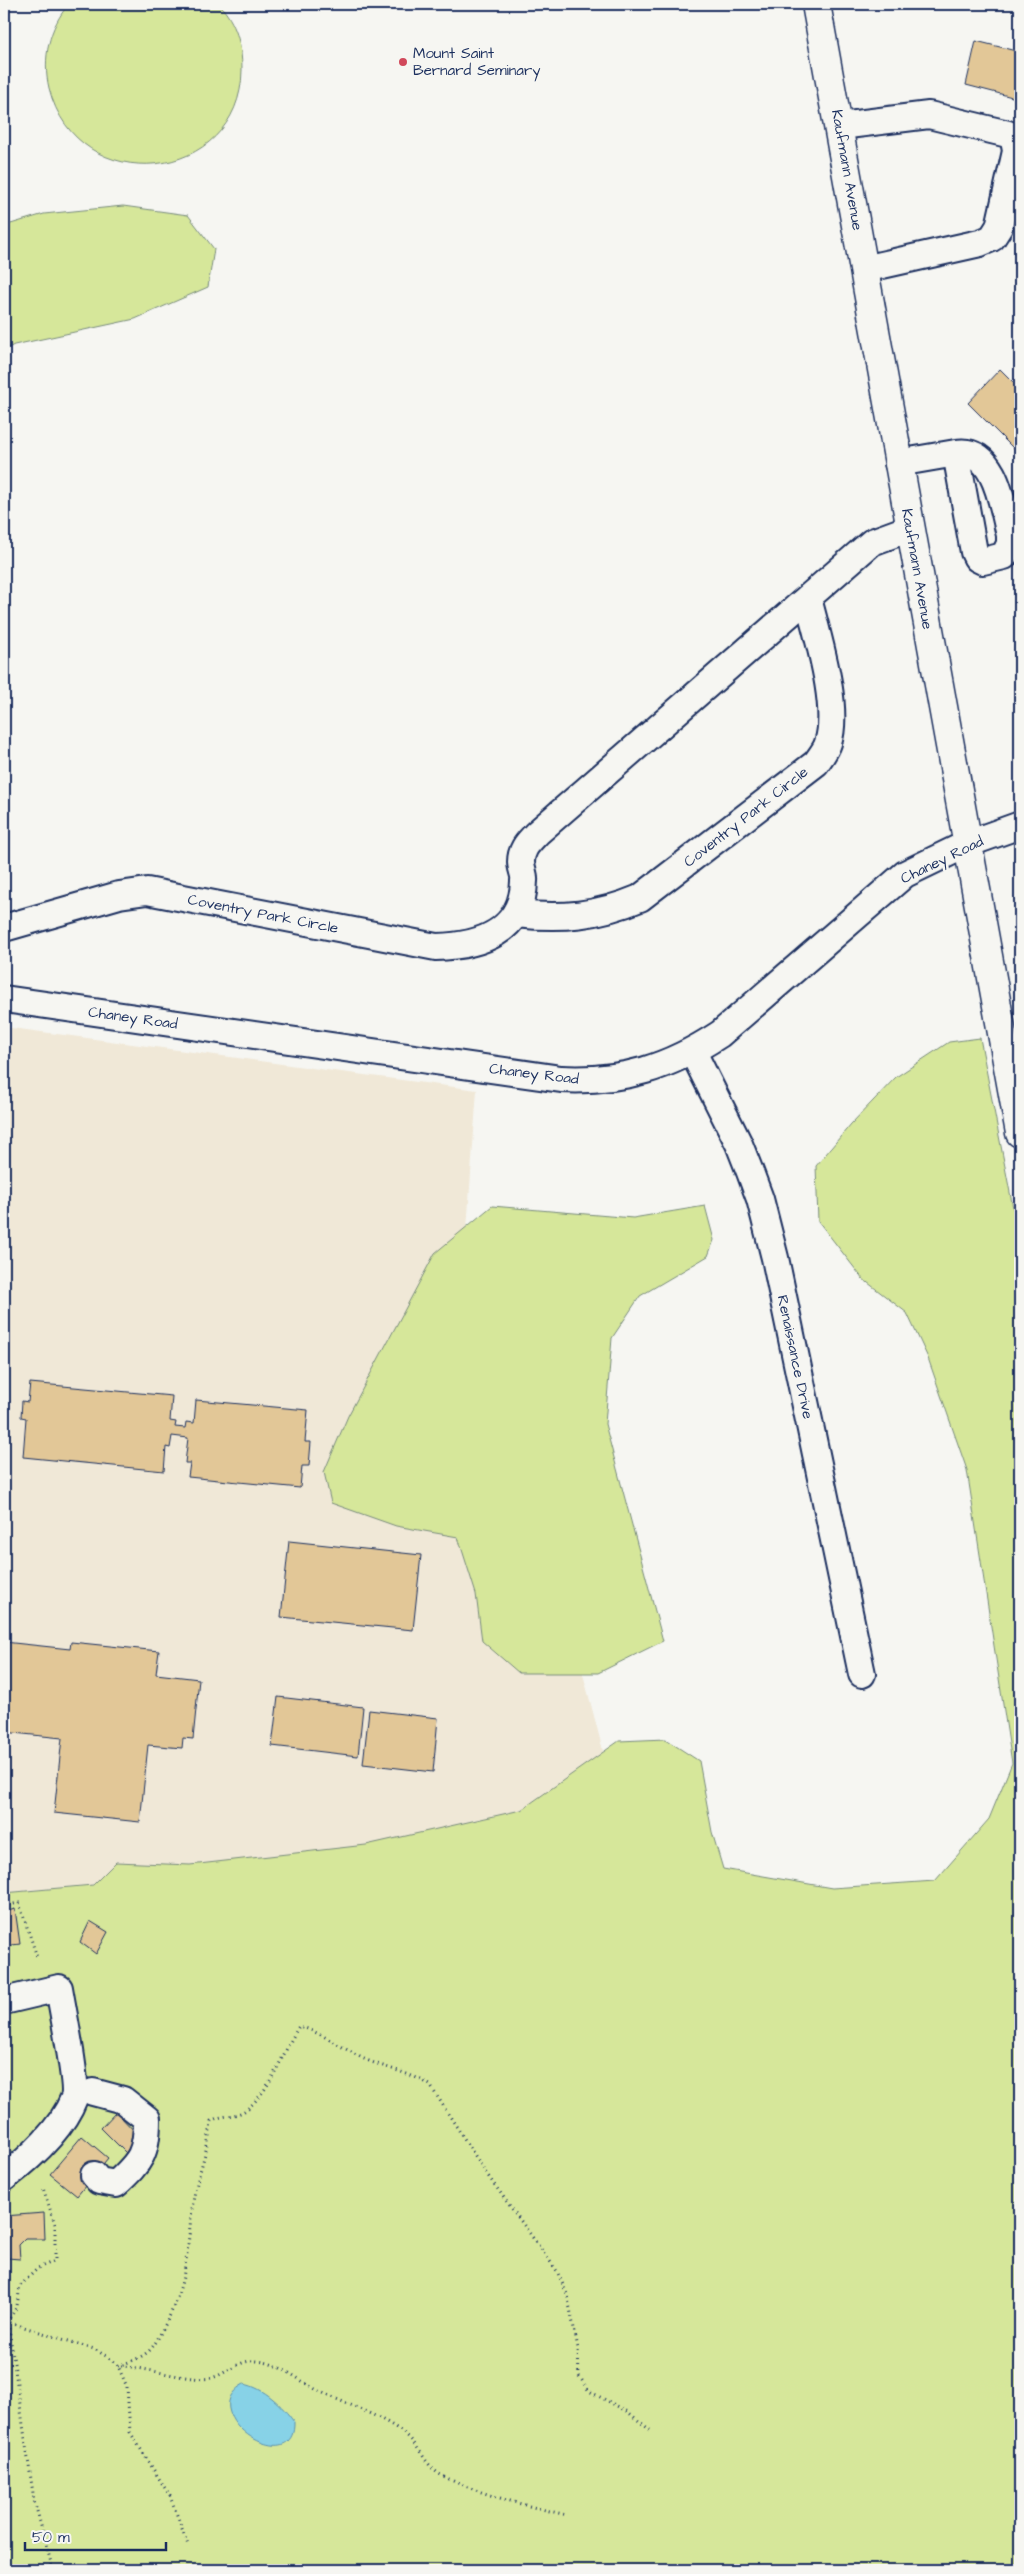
<svg xmlns="http://www.w3.org/2000/svg" width="1024" height="2574" font-family="'Architects Daughter',sans-serif">
  <style>
    .built { fill: #f0e8d7 }
    .green { fill: #d6e79a; stroke: #788b7c }
    .water { fill: #87d2e7; stroke: #5c91b0 }
    .building { fill: #e2c797; stroke: #1b2f5e }
    .lines { fill: none; stroke-linecap: round; stroke-linejoin: round }
    .minor-casing { stroke: #1b2f5e; stroke-width: 30 }
    .major-casing { stroke: #1b2f5e; stroke-width: 31 }
    .path { stroke: #1b2f5e; stroke-width: 3; stroke-dasharray: 1 4; stroke-linecap: butt }
    .minor { stroke: #f6f6f2; stroke-width: 26 }
    .major { stroke: #f6f6f2; stroke-width: 28 }
    .poi-dot { fill: #d1495b; stroke: #f6f6f2; stroke-width: 2 }
    .labels { text-anchor: middle; dominant-baseline: central; stroke-width: 5; stroke-linejoin: round; paint-order: stroke }
    .poi-label { font-size: 15px; fill: #1b2f5e; stroke: #f6f6f2; text-anchor: start }
    .street-label { font-size: 15px; fill: #1b2f5e; stroke: #f6f6f2 }
  </style>
  <rect width="100%" height="100%" fill="#f6f6f2"/>
  <filter id="ink" filterUnits="userSpaceOnUse"><feTurbulence type="fractalNoise" baseFrequency=".02" numOctaves="2"/><feDisplacementMap in="SourceGraphic" scale="10" xChannelSelector="R" yChannelSelector="G"/><feConvolveMatrix kernelMatrix="1 2 1 2 8 2 1 2 1" color-interpolation-filters="sRGB"/></filter>
  <g filter="url(#ink)">
    <polygon class="built" points="4,1027 477,1090 467,1229 625,1835 4,1893"/>
    <g class="green">
      <path d="M69 4H219C236 23 242 44 242 70 241 183 77 201 49 88 42 59 49 27 69 4Z"/>
      <polygon points="123,206 188,215 214,249 208,287 135,319 14,345 4,350 4,226 44,214"/>
      <polygon points="980,1038 1020,1244 1020,2570 4,2570 4,1893 93,1885 116,1862 190,1865 366,1845 521,1810 619,1741 665,1739 699,1761 712,1832 723,1869 832,1888 935,1881 989,1819 1012,1763 967,1470 928,1358 907,1313 863,1279 818,1221 816,1166 851,1124 896,1077 949,1042"/>
      <polygon points="492,1206 633,1218 705,1206 714,1240 708,1256 640,1296 612,1338 605,1424 663,1641 598,1673 519,1673 482,1641 476,1594 458,1537 396,1526 331,1503 324,1472 348,1416 435,1253"/>
    </g>
    <path class="water" d="M244 2384C264 2388 282 2405 294 2422 296 2481 190 2413 244 2384Z"/>
    <g class="building">
      <polygon points="976,41 1020,52 1020,99 966,85"/>
      <polygon points="1000,369 1020,389 1020,455 968,403"/>
      <polygon points="30,1383 172,1396 170,1421 176,1422 175,1427 185,1428 186,1422 194,1423 196,1400 308,1410 305,1442 311,1442 309,1466 302,1466 300,1488 188,1477 190,1463 185,1463 188,1438 172,1436 170,1448 166,1447 164,1471 23,1457 26,1418 21,1417 22,1401 28,1402"/>
      <polygon points="289,1541 421,1555 413,1630 281,1617"/>
      <polygon points="4,1642 70,1649 71,1642 159,1651 156,1674 199,1679 193,1739 183,1738 182,1748 148,1745 140,1822 54,1813 62,1738 4,1732"/>
      <polygon points="278,1697 363,1707 358,1756 272,1746"/>
      <polygon points="369,1710 438,1718 433,1772 363,1764"/>
      <polygon points="15,1909 20,1944 4,1946 4,1912"/>
      <polygon points="90,1921 108,1932 96,1954 80,1942"/>
      <polygon points="116,2112 143,2140 128,2155 101,2128"/>
      <polygon points="82,2136 108,2158 77,2196 50,2174"/>
      <polygon points="44,2213 45,2239 25,2239 19,2245 20,2259 7,2258 6,2290 4,2290 4,2216"/>
    </g>
    <g class="lines">
      <g class="minor-casing">
        <g id="minor">
          <polyline points="840,126 929,115 1008,134 1014,140 1016,151 999,227 992,238 980,243 864,269"/>
          <path d="M898 463 956 453C996 446 1003 508 1010 535V544L1004 556 983 561 977 558 974 552 956 453"/>
          <path d="M516 914C562 919 597 916 640 898L816 763C820 757 826 750 828 743 840 706 817 635 808 598"/>
          <path d="M4 928 119 895 147 891 436 947C480 946 523 932 524 881 525 875 521 868 521 862 521 848 529 842 537 833L872 542 910 528"/>
          <path d="M4 999 561 1079C623 1082 668 1068 720 1034L905 874 967 844 1020 825"/>
          <polyline points="693,1052 739,1144 750,1172 760,1199 775,1258 862,1674"/>
          <path d="M4 2001 59 1988C62 2006 78 2086 74 2098 62 2129 29 2159 4 2178"/>
          <path d="M93 2092 123 2100 147 2119C147 2153 141 2161 116 2184L99 2181 94 2175"/>
        </g>
      </g>
      <g class="major-casing">
        <polyline id="major" points="816,4 1020,1133"/>
      </g>
      <g class="path">
        <polyline points="4,1906 19,1903 37,1957"/>
        <polyline points="4,2318 8,2322 17,2306 20,2286 38,2268 55,2261 55,2224 43,2188"/>
        <path d="M118 2366C128 2362 140 2359 149 2351 156 2344 160 2334 165 2325 190 2278 186 2245 194 2196 199 2171 209 2147 211 2121 222 2114 236 2118 247 2109 271 2090 283 2052 299 2026 322 2033 341 2047 362 2058 384 2068 409 2072 430 2085L486 2173 557 2271 567 2294 578 2348 579 2376 589 2391 628 2412 650 2430"/>
        <path d="M121 2366C145 2367 191 2382 211 2378 227 2374 239 2359 257 2361 281 2363 300 2382 321 2392 350 2406 381 2415 406 2435 419 2445 426 2467 441 2475 477 2494 527 2506 567 2515"/>
        <polyline points="53,2570 34,2500 8,2322 94,2349 108,2357 118,2366 127,2387 130,2432 170,2496 188,2545"/>
      </g>
      <use href="#minor" class="minor"/>
      <use href="#major" class="major"/>
    </g>
  </g>
  <circle class="poi-dot" cx="403" cy="62" r="5"/>
  <g class="labels">
    <g class="poi-label">
      <text x="413" y="53">Mount Saint<tspan x="413" dy="17">Bernard Seminary</tspan></text>
    </g>
    <g class="street-label">
      <text transform="translate(847 170) rotate(80)">Kaufmann Avenue</text>
      <text transform="translate(917 569) rotate(80)">Kaufmann Avenue</text>
      <text transform="translate(746 817) rotate(-38)">Coventry Park Circle</text>
      <text transform="translate(942 860) rotate(-26)">Chaney Road</text>
      <text transform="translate(263 914) rotate(11)">Coventry Park Circle</text>
      <text transform="translate(133 1018) rotate(8)">Chaney Road</text>
      <text transform="translate(534 1074) rotate(7)">Chaney Road</text>
      <text transform="translate(795 1357) rotate(78)">Renaissance Drive</text>
    </g>
  </g>
  <rect width="1024" height="2574" fill="none" stroke="#f6f6f2" stroke-width="20"/>
  <rect x="10" y="10" width="1004" height="2554" fill="none" stroke="#1b2f5e" stroke-width="2" filter="url(#ink)"/>
  <path d="M25 2542v8h141v-8" fill="none" stroke="#1b2f5e" stroke-width="2.5"/>
  <text x="32" y="2542" font-size="15" fill="#1b2f5e" stroke="#f6f6f2" stroke-width="4" paint-order="stroke">50 m</text>
</svg>
